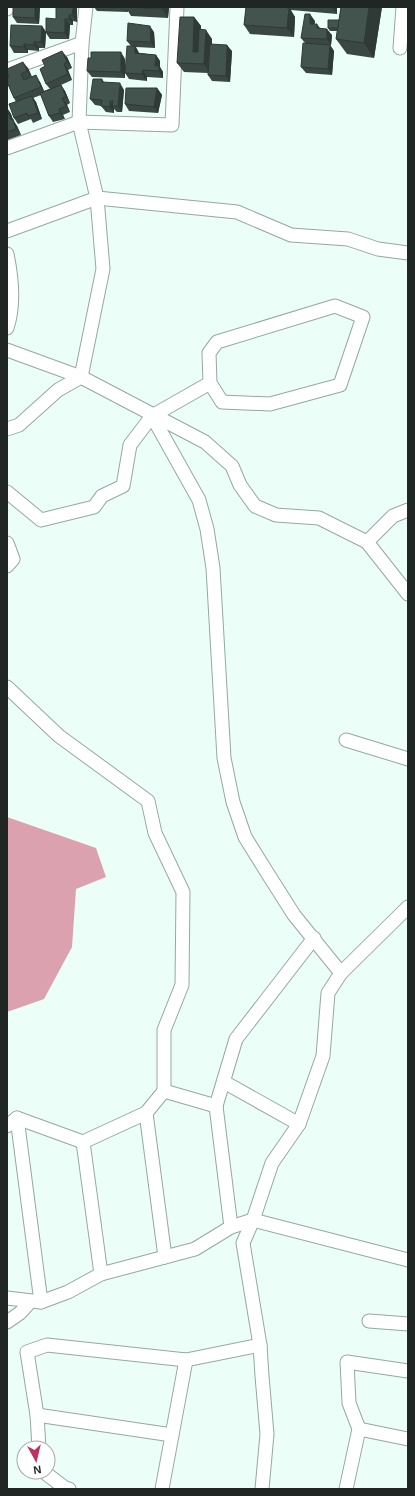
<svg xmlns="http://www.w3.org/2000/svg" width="415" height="1496" font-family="Helvetica,sans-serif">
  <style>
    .forest { fill: #dba1ae }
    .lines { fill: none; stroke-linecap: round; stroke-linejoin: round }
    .street-casing { stroke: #95a8a1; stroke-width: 15 }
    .street { stroke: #fff; stroke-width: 13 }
    .wall { fill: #3a4743 }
    .shaded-wall { fill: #2f3a37 }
    .building { fill: #43534e; stroke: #2f3a37 }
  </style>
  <rect width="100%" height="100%" fill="#ebfff8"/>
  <polygon class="forest" points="7,817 96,848 106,877 76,889 72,947 44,999 7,1012"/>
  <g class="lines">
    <g class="street-casing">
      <g id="street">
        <polyline points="7,9 7,7"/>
        <polyline points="400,48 403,7"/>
        <polyline points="7,70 82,43"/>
        <polyline points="7,148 79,122 172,125 177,7"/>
        <polyline points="7,231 97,198 237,212 291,235 348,239 378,249 408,253"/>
        <path d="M7 254C12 278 15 304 7 328"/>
        <polyline points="7,350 81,377 205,442 232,466 240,485 255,506 276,515 319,518 367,542 408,594"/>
        <polyline points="152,416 199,500 207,529 213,568 224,758 233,802 245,837 268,874 294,915 341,973"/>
        <polyline points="7,429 19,425 58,390 81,377 103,269 97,198 79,122 82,43 86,7"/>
        <polyline points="7,492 41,520 94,507 102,496 123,486 130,445 152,416 210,383 222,402 270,404 340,385 363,317 335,306 217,342 209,353 210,383"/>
        <polyline points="367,542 393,516 408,510"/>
        <polyline points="7,543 13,559 7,566"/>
        <polyline points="7,687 59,736 148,801 155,833 183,892 182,985 164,1030 164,1091"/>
        <polyline points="346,740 408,759"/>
        <polyline points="224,1082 299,1124"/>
        <polyline points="146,1113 165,1257"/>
        <polyline points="17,1118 41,1302"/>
        <polyline points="7,1126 17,1118 83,1142 146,1113 164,1091 216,1106"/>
        <polyline points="83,1142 101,1274"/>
        <polyline points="231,1227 216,1106 236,1039 314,938"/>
        <polyline points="7,1298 41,1302 68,1292 101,1274 195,1249 231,1227 253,1220 408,1260"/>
        <polyline points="369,1321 408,1324"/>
        <polyline points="7,1322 20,1313 30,1302"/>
        <polyline points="37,1415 172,1435"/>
        <polyline points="359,1429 408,1439"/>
        <polyline points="39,1448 37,1415 27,1352 47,1345 186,1360 260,1345"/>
        <polyline points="44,1472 65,1488 69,1489"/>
        <polyline points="162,1489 186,1360"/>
        <polyline points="262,1489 267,1434 262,1376 260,1345 243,1243 253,1220 272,1163 299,1124 323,1056 328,993 341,973 408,907"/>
        <polyline points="346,1489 359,1429 349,1403 347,1362 408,1371"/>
      </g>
    </g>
    <use href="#street" class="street"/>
  </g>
  <g class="wall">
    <polygon points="40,7 39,24 17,23 13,17"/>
    <polygon points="77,7 77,22 73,21 73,25 70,25 69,39 50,39 46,33 45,48 39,48 39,51 28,50 28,53 14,53 10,46 42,26 46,32 56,19"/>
    <polygon points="94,7 169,7 168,18 131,16 128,11 128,12 97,11"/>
    <polygon points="244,7 337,7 337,14 291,10 295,17 294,37 250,34 244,25 246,7"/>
    <polygon points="341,7 382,7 374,58 347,54 336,39 337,31 330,31 328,28 339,20"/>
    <polygon points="194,17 201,26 201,29 212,39 212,44 232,51 230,82 212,81 208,75 208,73 184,72 177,63"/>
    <polygon points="315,21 314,24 317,24 320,28 332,35 331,45 330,45 334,51 332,75 306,73 301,67 305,43 301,38"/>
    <polygon points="154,32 155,48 136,47 139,53 156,55 160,61 160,67 163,72 163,78 147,77 147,81 129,79 125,73 125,78 92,77 87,71 125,59 125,69 131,46 127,41"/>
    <polygon points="67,57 72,68 68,70 72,80 61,85 65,91 70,103 67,105 70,112 63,115 65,119 53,122 49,116 41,95 33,98 36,102 42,119 33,123 31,119 18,124 14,118 16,102 14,98 9,77 28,68 32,77 40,82 44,91 50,89 46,84"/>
    <polygon points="102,79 104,82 124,90 122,112 117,112 114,109 114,113 106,112 101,106 95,105 90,99"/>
    <polygon points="157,88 162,95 158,113 129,111 125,104"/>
    <polygon points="7,108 11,114 13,120 17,126 21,135 7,140"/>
  </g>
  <g class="shaded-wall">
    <polygon points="35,7 40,7 39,24 35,18"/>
    <polygon points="73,7 77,7 77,22 72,15"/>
    <polygon points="162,7 169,7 168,18 162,9"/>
    <polygon points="332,7 337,7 337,14"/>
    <polygon points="369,7 382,7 374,58 364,43"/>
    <polygon points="289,8 295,17 294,37 287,28"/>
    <polygon points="310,14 315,21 314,30 310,24"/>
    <polygon points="69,15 73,21 73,25 69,19"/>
    <polygon points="194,17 201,26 199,61 193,52"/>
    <polygon points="65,19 70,25 69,39 65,33"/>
    <polygon points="42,26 46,32 45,48 41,42"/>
    <polygon points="150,26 154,32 155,48 151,42"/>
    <polygon points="327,29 332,35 331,45 327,39"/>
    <polygon points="206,30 212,39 210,73 204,64"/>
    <polygon points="34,42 39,48 39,51 34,45"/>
    <polygon points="24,44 28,50 28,53 24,47"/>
    <polygon points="227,45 232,51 230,82 226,76"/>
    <polygon points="330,45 334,51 332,75 328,69"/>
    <polygon points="135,46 139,53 139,59 135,53"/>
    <polygon points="62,51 67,57 72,68 67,62"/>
    <polygon points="121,52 125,59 125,78 121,72"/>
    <polygon points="156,55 160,61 160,67 163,72 163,78 155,66"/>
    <polygon points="23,62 28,68 32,77 27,71"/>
    <polygon points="64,64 68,70 72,80 68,74"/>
    <polygon points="143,70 147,77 147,81 142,74"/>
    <polygon points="36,75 40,82 45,93 41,87"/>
    <polygon points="120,83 124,90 122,112 118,106"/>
    <polygon points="61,85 65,91 70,103 66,97"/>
    <polygon points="157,88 162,95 158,113 154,107"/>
    <polygon points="32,96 36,102 42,119 38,113"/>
    <polygon points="62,98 67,105 70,112 66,106"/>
    <polygon points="110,101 113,106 112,106 114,109 114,113 110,107"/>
    <polygon points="7,108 11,114 13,120 17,126 21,135 11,120"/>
    <polygon points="59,109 63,115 65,119 60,113"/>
  </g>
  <g class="building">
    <polygon points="13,7 35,7 35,18 13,17"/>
    <polygon points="56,7 73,7 72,15 69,15 69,19 65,19 65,33 46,32 46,18 56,19"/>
    <polygon points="125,7 162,7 162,9"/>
    <polygon points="246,7 279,7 289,8 287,28 244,25"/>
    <polygon points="341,7 369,7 364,43 336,39"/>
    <polygon points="305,14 310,14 310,24 317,24 317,28 327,29 327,39 301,38"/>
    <polygon points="180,17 194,17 193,52 198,52 199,29 206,30 204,64 177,63"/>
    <polygon points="328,20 339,20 338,28 328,28"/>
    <polygon points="128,23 150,26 151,42 127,41"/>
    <polygon points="11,25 42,26 41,42 34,42 34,45 24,44 24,47 10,46"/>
    <polygon points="303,43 330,45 328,69 301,67"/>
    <polygon points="210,44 227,45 226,76 208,75"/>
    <polygon points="127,46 135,46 135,53 156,55 155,66 159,66 159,71 143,70 142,74 125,73"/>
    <polygon points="62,51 67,62 64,64 68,74 46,84 40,69 45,66 42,60"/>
    <polygon points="91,52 121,52 121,72 87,71 88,58 91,58"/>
    <polygon points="23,62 27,71 21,74 24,80 36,75 41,87 14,98 7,82 7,77 9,77 7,71 7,69"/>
    <polygon points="93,79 102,79 102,82 120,83 118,106 112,106 113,101 110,101 110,107 101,106 102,100 90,99"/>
    <polygon points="61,85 66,97 62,98 66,106 59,109 60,113 49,116 40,93"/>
    <polygon points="126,88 157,88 154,107 125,104"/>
    <polygon points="32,96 38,113 28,116 27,113 14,118 9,104"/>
    <polygon points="7,109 11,120 13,119 16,129 7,132"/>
  </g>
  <rect width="415" height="1496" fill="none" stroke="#1f2624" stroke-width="16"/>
  <g transform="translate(36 1460) rotate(172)"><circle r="19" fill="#ffffff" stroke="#a5a8a7"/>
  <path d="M0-3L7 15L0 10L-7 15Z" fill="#be3164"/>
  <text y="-6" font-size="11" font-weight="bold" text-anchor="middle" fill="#1f2624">N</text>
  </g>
</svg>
